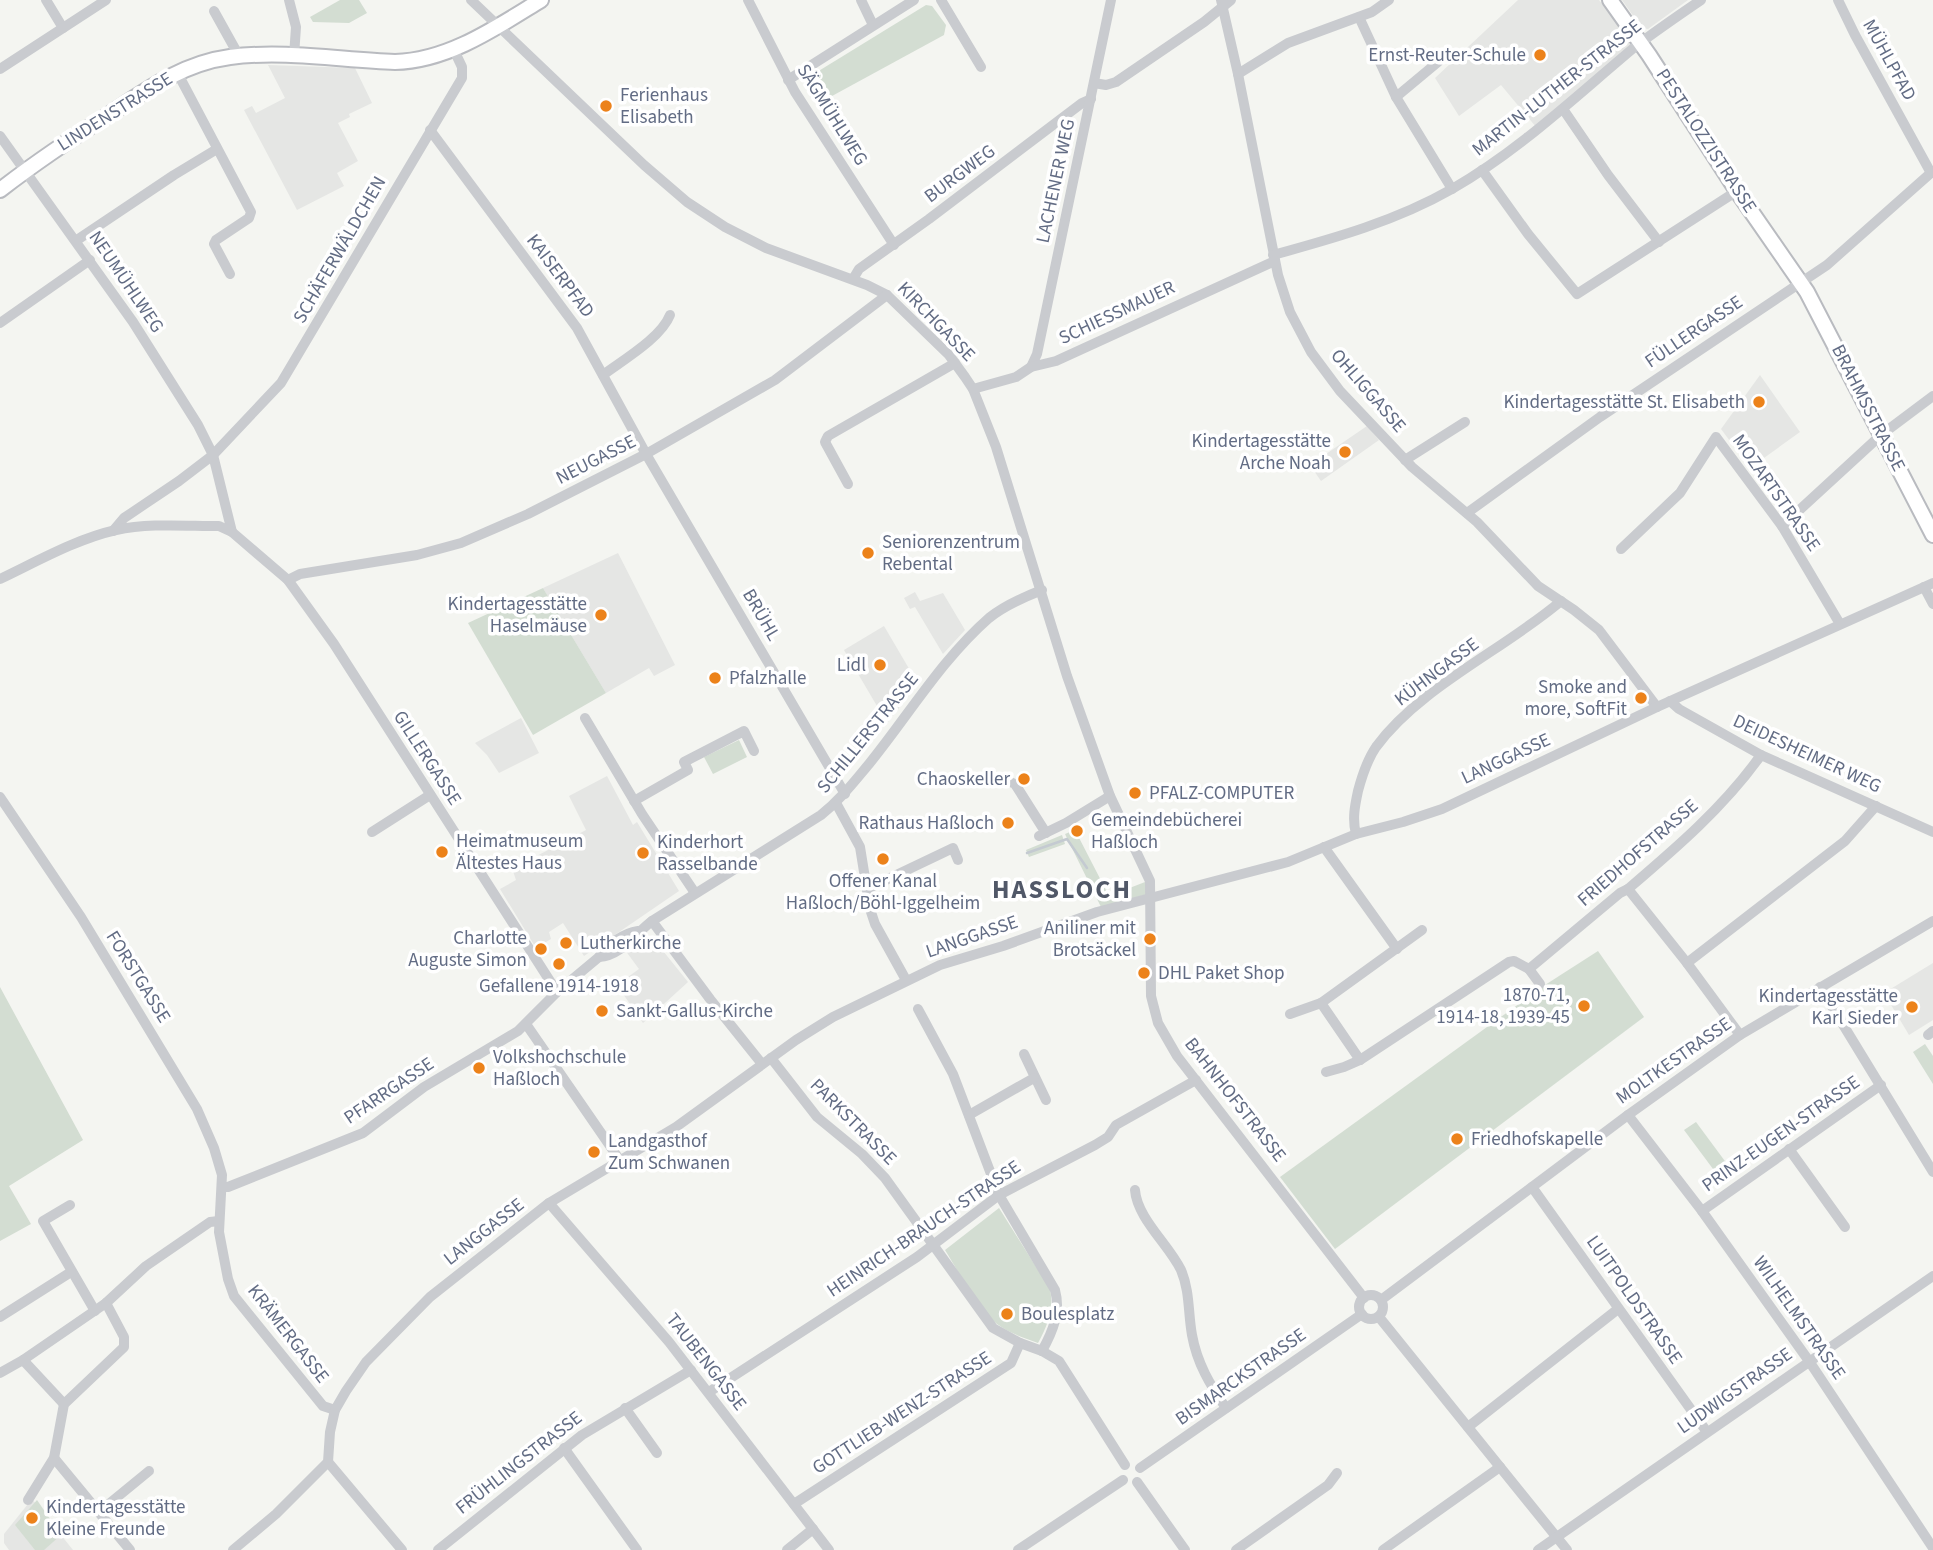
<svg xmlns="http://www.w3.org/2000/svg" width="1933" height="1550" font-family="'Source Sans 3',sans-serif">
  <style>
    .built { fill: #e5e6e4 }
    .green { fill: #d3ddd2 }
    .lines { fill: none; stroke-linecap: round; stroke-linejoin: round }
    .stream { stroke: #c4cad1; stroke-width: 2.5 }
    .major-casing { stroke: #b9bbc0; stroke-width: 18 }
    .minor { stroke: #c9cbcf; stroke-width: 10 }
    .major { stroke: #fff; stroke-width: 14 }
    .poi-dot { fill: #ec821a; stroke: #fff; stroke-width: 2.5 }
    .labels { text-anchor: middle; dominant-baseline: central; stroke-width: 7; stroke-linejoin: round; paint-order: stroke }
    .poi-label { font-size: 19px; fill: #626c84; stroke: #fff; text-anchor: start }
    .street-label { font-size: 19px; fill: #626c84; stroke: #fff }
    .district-label { font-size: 26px; font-weight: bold; letter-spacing: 2px; fill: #515868; stroke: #fff }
  </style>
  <rect width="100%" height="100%" fill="#f4f5f1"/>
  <g class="built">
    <polygon points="1518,0 1599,0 1633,46 1536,127 1501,85 1459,116 1435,78"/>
    <polygon points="1622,0 1688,0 1648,29 1642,28"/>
    <polygon points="268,65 355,68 372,103 349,114 350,117 338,123 358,161 337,173 344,186 297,210 244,110 252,106 256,113 285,98"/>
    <polygon points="1760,375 1800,432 1750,468 1721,429"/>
    <polygon points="1367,426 1379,440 1321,481 1310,465"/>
    <polygon points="618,553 675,665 654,676 649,668 606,693 543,588"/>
    <polygon points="915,592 920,601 943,593 965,630 943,654 915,607 910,609 904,598"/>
    <polygon points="884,626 918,684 887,723 844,650"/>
    <polygon points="521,718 539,753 499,773 487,755 475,743"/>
    <polygon points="607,776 633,825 637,822 679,891 584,956 563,923 549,932 551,939 536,948 500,889 516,880 513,871 531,862 531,859 586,830 569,796"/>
    <polygon points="646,935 651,936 688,982 643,1023 617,985 639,969 625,950"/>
    <polygon points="1933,963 1933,1020 1909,1035 1884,993"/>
    <polygon points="32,1499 73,1550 9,1550 4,1543 4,1534"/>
  </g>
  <g class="green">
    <polygon points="340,0 359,0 367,13 349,23 313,22 310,17"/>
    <polygon points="926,5 932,6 946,25 944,35 821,102 814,102 804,86 804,80"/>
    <polygon points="543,588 606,693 533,735 468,623"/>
    <polygon points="739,740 747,757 713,774 704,757"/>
    <polygon points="1075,830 1109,896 1145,882 1148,894 1101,907 1065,834"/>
    <polygon points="1062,835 1065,844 1029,857 1026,850"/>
    <polygon points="1598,951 1644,1017 1335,1249 1280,1177 1545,985"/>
    <polygon points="0,987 83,1140 9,1186 31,1224 0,1241"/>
    <polygon points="1925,1044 1933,1056 1933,1084 1913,1052"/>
    <polygon points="1696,1122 1733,1172 1722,1181 1684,1130"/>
    <path d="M999 1208 1050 1289C1054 1309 1048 1325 1038 1343 1024 1338 1009 1333 997 1324 976 1308 959 1272 945 1250Z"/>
    <polygon points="37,1500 61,1535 44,1550 35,1550 15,1525"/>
  </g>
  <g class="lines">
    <polyline class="stream" points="1027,853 1067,839 1087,868"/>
    <g class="major-casing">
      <g id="major">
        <polyline points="1610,0 1649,55 1737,191 1807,292 1933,535"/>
        <path d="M0 190C35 163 72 138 110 114 147 89 184 63 230 57 284 50 341 60 395 62 448 61 497 27 541 0"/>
      </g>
    </g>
    <g class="minor">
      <polyline points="46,0 63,28"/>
      <polyline points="289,0 296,27 294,56"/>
      <polyline points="471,0 644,165 687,202 725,227 766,248 867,285 887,295 949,355 965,377 973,389 996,447 1067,676 1110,796 1150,881 1151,996 1158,1023 1177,1056 1364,1298"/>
      <polyline points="748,0 795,92 894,245"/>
      <polyline points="861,0 873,25"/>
      <polyline points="941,0 981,67"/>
      <polyline points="1221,0 1238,74 1278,275 1290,312 1311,352 1340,391 1412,467 1477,522 1538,586 1574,610 1599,630 1657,707"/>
      <polyline points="1838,0 1855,35 1931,173"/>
      <polyline points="214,11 239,56"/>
      <polyline points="1359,17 1396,97 1452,189"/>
      <polyline points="0,69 106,0"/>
      <polyline points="177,72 251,212 249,218 216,240 214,244 230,274"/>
      <polyline points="1238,74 1288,43 1372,12 1389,0"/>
      <polyline points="788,80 914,0"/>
      <polyline points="1094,83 1106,85 1116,82 1204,22 1231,0"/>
      <polyline points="1396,97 1438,62"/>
      <polyline points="1563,109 1608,175 1659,242"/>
      <polyline points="430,130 577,328 646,454 845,794"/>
      <polyline points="0,136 133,322 198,425 213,455 232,532"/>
      <polyline points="1482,170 1528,234 1577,294 1737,191"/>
      <polyline points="77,240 174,175 217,149"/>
      <path d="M1273 255C1335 238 1396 221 1452 189 1520 150 1576 96 1636 46 1657 30 1679 15 1701 0"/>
      <polyline points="853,279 859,269 929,219 1082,103 1091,99"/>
      <polyline points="0,323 90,260"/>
      <polyline points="1031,367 1037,354 1111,0"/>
      <path d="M603 375C623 360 661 338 670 315"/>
      <polyline points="973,389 1016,377 1031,367 1056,361 1275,261"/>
      <polyline points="1405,460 1465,422"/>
      <polyline points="848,484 825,442 828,436 955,363"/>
      <polyline points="1467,513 1600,417 1827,265 1933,171"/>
      <polyline points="1782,526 1881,435 1933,396"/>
      <polyline points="113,531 124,518 179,481 213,455 281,383 462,78 462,67 453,48"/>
      <polyline points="1621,549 1680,493 1716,437 1782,526 1840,624"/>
      <path d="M0 579C36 562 76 539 116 530 149 523 185 526 219 526L232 532 288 580 334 644 557 992"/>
      <polyline points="288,580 300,574 417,555 461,543 528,514 646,454 775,380 887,295"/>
      <polyline points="1924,587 1933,604"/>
      <polyline points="1670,701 1679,709 1761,755 1933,832"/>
      <polyline points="585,718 642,814 695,893"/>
      <polyline points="1008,781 1015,784 1046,833"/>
      <polyline points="0,797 81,917 197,1109 214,1148 222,1175 219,1232 228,1279 234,1296 323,1406 335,1410"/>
      <polyline points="634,801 688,770 684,762 744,731 754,751"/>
      <polyline points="836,803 860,847 870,909 875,924 906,980"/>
      <polyline points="372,832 430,795"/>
      <path d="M1356 834C1352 819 1355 805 1358 791 1362 776 1367 760 1376 747 1420 687 1505 649 1561 601"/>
      <polyline points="1039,836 1066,823 1110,796"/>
      <polyline points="1324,847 1397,949"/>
      <polyline points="867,889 953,848 958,860"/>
      <polyline points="1628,889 1687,963 1740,1035"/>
      <polyline points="652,921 710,999 762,1064"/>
      <path d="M599 957C621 956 636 933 652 921L821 815C840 800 853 783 869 764 908 716 942 659 989 618 1005 605 1024 597 1042 590"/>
      <polyline points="1687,963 1845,841 1876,806"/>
      <path d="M1529 969 1620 893 1628 889C1676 848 1724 807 1761 755"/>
      <polyline points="1820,987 1933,1172"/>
      <polyline points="1321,1003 1360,1060"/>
      <path d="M918 1009 953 1074 999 1195 1055 1290C1061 1312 1053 1331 1042 1351"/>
      <polyline points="1290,1014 1321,1003 1422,930"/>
      <polyline points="526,1024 619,1159"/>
      <polyline points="1928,1035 1933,1031"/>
      <polyline points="1024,1054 1046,1100"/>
      <polyline points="771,1058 817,1117 862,1154 885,1178 993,1328 1020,1343 1042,1351 1059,1361 1125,1465"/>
      <polyline points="1326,1072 1344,1067 1360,1060 1509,962 1514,961 1529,969 1540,984"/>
      <polyline points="969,1115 1034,1078"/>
      <polyline points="1628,1115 1702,1211 1809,1361 1933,1548"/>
      <polyline points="1789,1149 1845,1227"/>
      <path d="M222 1187H228L363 1133 424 1087 518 1031 557 992 599 957C606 945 624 933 638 931"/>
      <polyline points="1532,1187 1707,1432"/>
      <path d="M1135 1190C1137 1218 1169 1245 1181 1270 1190 1291 1188 1313 1192 1335 1197 1363 1210 1385 1226 1408"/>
      <polyline points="549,1203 669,1342 829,1550"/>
      <polyline points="70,1205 43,1221 95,1311"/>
      <polyline points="1702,1211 1881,1085"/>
      <circle cx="1371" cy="1307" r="12"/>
      <polyline points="1381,1300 1628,1115 1740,1035 1933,921"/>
      <polyline points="0,1317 71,1272"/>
      <polyline points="1379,1317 1567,1550"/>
      <polyline points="23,1360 106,1303 146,1266 210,1222 219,1221"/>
      <polyline points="0,1373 23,1360 64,1404"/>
      <polyline points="709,1392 917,1257 999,1195 1095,1145 1108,1137 1116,1125 1196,1080"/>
      <polyline points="625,1408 657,1453"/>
      <polyline points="1468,1427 1618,1309"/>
      <polyline points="564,1448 637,1550"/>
      <polyline points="54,1458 130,1550"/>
      <polyline points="328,1462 402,1550"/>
      <polyline points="1140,1468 1362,1314"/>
      <polyline points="1137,1482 1185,1550"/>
      <polyline points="28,1500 54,1458 64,1404 124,1347 124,1337 106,1303"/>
      <polyline points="794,1504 1011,1363 1020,1343"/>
      <polyline points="99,1512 149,1471"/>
      <polyline points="233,1550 276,1514 328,1462 330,1432 335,1410 346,1391 366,1362 430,1297 549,1203 676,1127 796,1040 833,1017 940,965 1003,946 1097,912 1288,862 1356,834 1403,822 1442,809 1657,707 1933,583"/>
      <polyline points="438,1550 582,1435 691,1370"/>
      <polyline points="787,1550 813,1529"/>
      <polyline points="1018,1550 1123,1480"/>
      <polyline points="1236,1550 1328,1485 1337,1473"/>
      <polyline points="1383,1550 1500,1467"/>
      <polyline points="1538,1550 1933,1276"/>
    </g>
    <use href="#major" class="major"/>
  </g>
  <g class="poi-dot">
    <circle cx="1540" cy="55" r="7"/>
    <circle cx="606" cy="106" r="7"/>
    <circle cx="1759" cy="402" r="7"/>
    <circle cx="1345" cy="452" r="7"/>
    <circle cx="868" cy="553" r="7"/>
    <circle cx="601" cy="615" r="7"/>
    <circle cx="880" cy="665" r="7"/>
    <circle cx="715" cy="678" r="7"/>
    <circle cx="1641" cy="698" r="7"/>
    <circle cx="1024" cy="779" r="7"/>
    <circle cx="1135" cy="793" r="7"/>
    <circle cx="1008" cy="823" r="7"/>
    <circle cx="1077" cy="831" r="7"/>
    <circle cx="442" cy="852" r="7"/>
    <circle cx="643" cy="853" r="7"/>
    <circle cx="883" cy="859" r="7"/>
    <circle cx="1150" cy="939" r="7"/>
    <circle cx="566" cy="943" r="7"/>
    <circle cx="541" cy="949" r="7"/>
    <circle cx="559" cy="964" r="7"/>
    <circle cx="1144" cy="973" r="7"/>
    <circle cx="1584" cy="1006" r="7"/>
    <circle cx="1912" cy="1007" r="7"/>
    <circle cx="602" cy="1011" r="7"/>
    <circle cx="479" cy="1068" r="7"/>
    <circle cx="1457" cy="1139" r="7"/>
    <circle cx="594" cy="1152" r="7"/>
    <circle cx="1007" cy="1314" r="7"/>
    <circle cx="32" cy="1518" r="7"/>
  </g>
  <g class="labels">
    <g class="poi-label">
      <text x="1526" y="55" text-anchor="end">Ernst-Reuter-Schule</text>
      <text x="620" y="95">Ferienhaus<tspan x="620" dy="22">Elisabeth</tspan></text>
      <text x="1745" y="402" text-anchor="end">Kindertagesstätte St. Elisabeth</text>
      <text x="1331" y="441" text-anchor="end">Kindertagesstätte<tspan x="1331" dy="22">Arche Noah</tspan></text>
      <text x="882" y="542">Seniorenzentrum<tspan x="882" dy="22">Rebental</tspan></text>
      <text x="587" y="604" text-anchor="end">Kindertagesstätte<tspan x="587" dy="22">Haselmäuse</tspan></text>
      <text x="866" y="665" text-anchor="end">Lidl</text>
      <text x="729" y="678">Pfalzhalle</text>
      <text x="1627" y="687" text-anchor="end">Smoke and<tspan x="1627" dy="22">more, SoftFit</tspan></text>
      <text x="1010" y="779" text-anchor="end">Chaoskeller</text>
      <text x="1149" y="793">PFALZ-COMPUTER</text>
      <text x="1091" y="820">Gemeindebücherei<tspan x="1091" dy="22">Haßloch</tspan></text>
      <text x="994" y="823" text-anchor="end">Rathaus Haßloch</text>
      <text x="456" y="841">Heimatmuseum<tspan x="456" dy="22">Ältestes Haus</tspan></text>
      <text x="657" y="842">Kinderhort<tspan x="657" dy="22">Rasselbande</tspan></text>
      <text x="883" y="881" text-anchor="middle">Offener Kanal<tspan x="883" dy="22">Haßloch/Böhl-Iggelheim</tspan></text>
      <text x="1136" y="928" text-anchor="end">Aniliner mit<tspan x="1136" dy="22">Brotsäckel</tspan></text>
      <text x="527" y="938" text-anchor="end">Charlotte<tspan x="527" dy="22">Auguste Simon</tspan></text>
      <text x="580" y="943">Lutherkirche</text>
      <text x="1158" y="973">DHL Paket Shop</text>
      <text x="559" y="986" text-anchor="middle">Gefallene 1914-1918</text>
      <text x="1570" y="995" text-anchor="end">1870-71,<tspan x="1570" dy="22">1914-18, 1939-45</tspan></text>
      <text x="1898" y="996" text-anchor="end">Kindertagesstätte<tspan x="1898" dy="22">Karl Sieder</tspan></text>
      <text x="616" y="1011">Sankt-Gallus-Kirche</text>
      <text x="493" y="1057">Volkshochschule<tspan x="493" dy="22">Haßloch</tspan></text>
      <text x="1471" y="1139">Friedhofskapelle</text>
      <text x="608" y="1141">Landgasthof<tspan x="608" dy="22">Zum Schwanen</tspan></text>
      <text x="1021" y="1314">Boulesplatz</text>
      <text x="46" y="1507">Kindertagesstätte<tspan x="46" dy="22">Kleine Freunde</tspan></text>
    </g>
    <g class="street-label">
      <text transform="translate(1889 60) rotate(61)">MÜHLPFAD</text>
      <text transform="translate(1557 88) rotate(-38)">MARTIN-LUTHER-STRASSE</text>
      <text transform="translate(115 112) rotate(-32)">LINDENSTRASSE</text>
      <text transform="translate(832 115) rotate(58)">SÄGMÜHLWEG</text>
      <text transform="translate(1706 141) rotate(57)">PESTALOZZISTRASSE</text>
      <text transform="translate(960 174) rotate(-37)">BURGWEG</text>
      <text transform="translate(1056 181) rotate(-78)">LACHENER WEG</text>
      <text transform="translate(340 250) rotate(-60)">SCHÄFERWÄLDCHEN</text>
      <text transform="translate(560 276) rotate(53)">KAISERPFAD</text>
      <text transform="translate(126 282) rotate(56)">NEUMÜHLWEG</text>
      <text transform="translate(1117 313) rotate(-25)">SCHIESSMAUER</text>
      <text transform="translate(936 322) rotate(46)">KIRCHGASSE</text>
      <text transform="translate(1694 332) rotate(-34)">FÜLLERGASSE</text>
      <text transform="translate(1368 391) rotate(49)">OHLIGGASSE</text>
      <text transform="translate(1868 408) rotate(63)">BRAHMSSTRASSE</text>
      <text transform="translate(596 460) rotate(-27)">NEUGASSE</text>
      <text transform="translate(1776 493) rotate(55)">MOZARTSTRASSE</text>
      <text transform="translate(761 615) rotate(60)">BRÜHL</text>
      <text transform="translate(1437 672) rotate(-37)">KÜHNGASSE</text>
      <text transform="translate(868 733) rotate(-51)">SCHILLERSTRASSE</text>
      <text transform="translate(1807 754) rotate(25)">DEIDESHEIMER WEG</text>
      <text transform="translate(427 758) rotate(57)">GILLERGASSE</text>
      <text transform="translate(1506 759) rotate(-25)">LANGGASSE</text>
      <text transform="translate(1638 853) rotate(-41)">FRIEDHOFSTRASSE</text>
      <text transform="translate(972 937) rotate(-19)">LANGGASSE</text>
      <text transform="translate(138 977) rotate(58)">FORSTGASSE</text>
      <text transform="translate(1674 1061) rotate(-35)">MOLTKESTRASSE</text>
      <text transform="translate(389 1091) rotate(-34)">PFARRGASSE</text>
      <text transform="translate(1235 1100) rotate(52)">BAHNHOFSTRASSE</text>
      <text transform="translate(853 1122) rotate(45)">PARKSTRASSE</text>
      <text transform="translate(1781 1134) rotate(-35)">PRINZ-EUGEN-STRASSE</text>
      <text transform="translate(924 1229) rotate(-34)">HEINRICH-BRAUCH-STRASSE</text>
      <text transform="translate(484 1232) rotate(-38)">LANGGASSE</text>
      <text transform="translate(1634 1300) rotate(55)">LUITPOLDSTRASSE</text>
      <text transform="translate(1799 1318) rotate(55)">WILHELMSTRASSE</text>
      <text transform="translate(288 1334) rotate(52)">KRÄMERGASSE</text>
      <text transform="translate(706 1362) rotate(52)">TAUBENGASSE</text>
      <text transform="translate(1241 1377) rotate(-35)">BISMARCKSTRASSE</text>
      <text transform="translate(1735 1391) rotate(-35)">LUDWIGSTRASSE</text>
      <text transform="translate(902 1413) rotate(-33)">GOTTLIEB-WENZ-STRASSE</text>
      <text transform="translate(519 1463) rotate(-38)">FRÜHLINGSTRASSE</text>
    </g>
    <g class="district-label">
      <text x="1062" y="889">HASSLOCH</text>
    </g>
  </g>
</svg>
